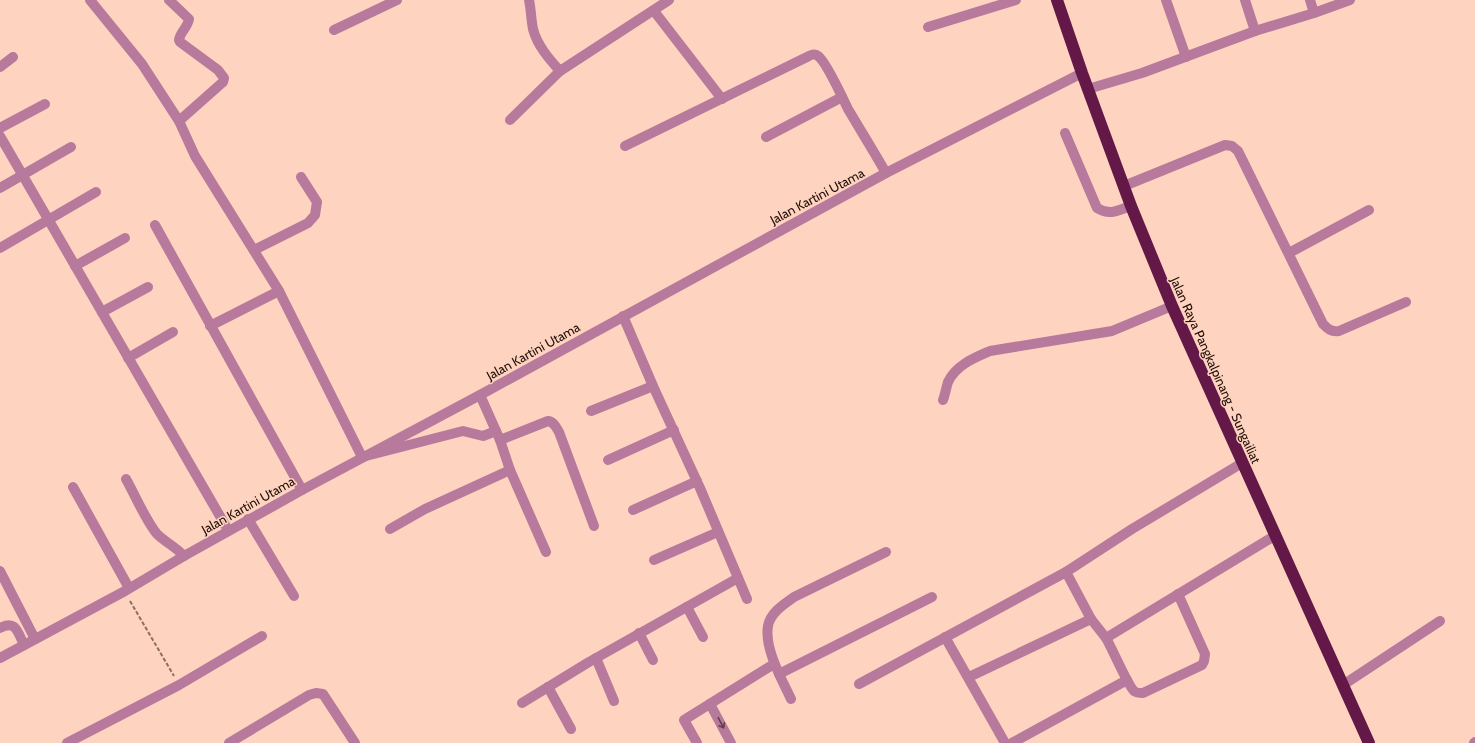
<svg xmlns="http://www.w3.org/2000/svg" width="1475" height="743" font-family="Cabin,sans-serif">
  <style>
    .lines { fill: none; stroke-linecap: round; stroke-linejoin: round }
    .path { stroke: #8e6f62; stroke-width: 2; stroke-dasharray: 4 2; stroke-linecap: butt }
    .minor { stroke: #b77a9c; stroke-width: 10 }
    .highway { stroke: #631848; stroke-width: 12 }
    .oneway { stroke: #633e49 }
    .labels { text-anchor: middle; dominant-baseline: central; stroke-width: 3; stroke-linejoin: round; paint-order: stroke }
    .street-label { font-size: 13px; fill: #1f0d05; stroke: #fed3c0 }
  </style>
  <rect width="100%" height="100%" fill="#fed3c0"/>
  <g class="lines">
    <polyline class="path" points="130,601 174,676"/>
    <g class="minor">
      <polyline points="90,0 142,64 179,121 195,156 279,291 362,457 463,431 483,436 496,431"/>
      <path d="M169 0 189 19C188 27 180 32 179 40L180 42 218 70 224 78 223 82 179 121"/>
      <path d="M529 0C531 9 531 19 533 29 537 45 549 59 560 71"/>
      <polyline points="1166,0 1186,57"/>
      <polyline points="1245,0 1255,31"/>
      <polyline points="1310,0 1314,13"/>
      <polyline points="654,11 722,99"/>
      <polyline points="928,27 1016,0"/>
      <polyline points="334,30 397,0"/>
      <polyline points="0,67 13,57"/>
      <polyline points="1088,89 1142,73 1255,31 1314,13 1350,0"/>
      <polyline points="510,120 560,71 669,0"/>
      <polyline points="0,128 45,104"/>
      <path d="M1065 133 1097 208C1110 216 1118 210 1131 206"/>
      <polyline points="0,136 228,530"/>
      <polyline points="766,137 842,97"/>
      <path d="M625 146 807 57C810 55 815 53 818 56 826 61 843 99 848 109 861 131 874 152 886 173"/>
      <path d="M1124 186 1225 145 1232 146 1238 151 1323 324C1328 329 1331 332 1339 331L1406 302"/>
      <polyline points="0,188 71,147"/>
      <polyline points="155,225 302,490"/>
      <polyline points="0,248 96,192"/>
      <polyline points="254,250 308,223 315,215 317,202 301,177"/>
      <polyline points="1289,253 1369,210"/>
      <polyline points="75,266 125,238"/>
      <polyline points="102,312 148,287"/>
      <polyline points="623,316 653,386 700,488 747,599"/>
      <polyline points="210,326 279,291"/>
      <polyline points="128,358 173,332"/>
      <path d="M480 395 500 440 548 421C554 422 556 427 559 432L594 526"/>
      <path d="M943 400C945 395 946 388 948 382 956 365 974 358 990 351L1112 331 1172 306"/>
      <polyline points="591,411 653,386"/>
      <polyline points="500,440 510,470 546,552"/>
      <polyline points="608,460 674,430"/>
      <polyline points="1242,463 1132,529 1066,572 1091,619 1106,638 1276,535"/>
      <path d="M126 479C135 495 146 521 157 534 165 542 176 547 184 556"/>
      <polyline points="73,487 129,588"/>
      <polyline points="633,510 697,481"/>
      <polyline points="248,519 294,596"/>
      <polyline points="390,529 425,509 510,470"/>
      <polyline points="654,560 718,532"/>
      <polyline points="0,571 35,639"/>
      <polyline points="687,607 703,637"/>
      <path d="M0 628C16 619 18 633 24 645"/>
      <polyline points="639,633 653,660"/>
      <polyline points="945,637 1005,743"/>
      <path d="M1106 638C1112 648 1128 686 1134 691 1136 693 1140 693 1143 693L1202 665 1204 661 1205 654 1178 594"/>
      <polyline points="0,658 125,591 184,556 302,490 480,395 886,173 1082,73"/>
      <polyline points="596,658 614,701"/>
      <polyline points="779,674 932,597"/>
      <polyline points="969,677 1091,619"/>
      <polyline points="859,684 1066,572"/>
      <polyline points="1343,685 1440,621"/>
      <polyline points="548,687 571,729"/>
      <path d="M791 699C782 680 764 648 768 626 770 613 784 604 794 597L886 552"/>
      <polyline points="522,703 589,662 738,578"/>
      <polyline points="710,704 731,743"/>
      <polyline points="67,743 179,685 262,636"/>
      <polyline points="229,743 309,695 316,693 323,694 355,743"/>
      <polyline points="697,743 684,720 774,664"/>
      <polyline points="1012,743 1127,680"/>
      <polyline points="1474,743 1475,742"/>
    </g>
    <polyline class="highway" points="1057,0 1082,73 1131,206 1172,306 1369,743"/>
  </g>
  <defs><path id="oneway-shaft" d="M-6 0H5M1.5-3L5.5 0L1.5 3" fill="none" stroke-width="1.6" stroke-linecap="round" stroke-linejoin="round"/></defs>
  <use class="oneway" href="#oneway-shaft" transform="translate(721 723) rotate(62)"/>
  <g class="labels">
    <g class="street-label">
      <text transform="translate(817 196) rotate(-28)">Jalan Kartini Utama</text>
      <text transform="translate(533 351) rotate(-29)">Jalan Kartini Utama</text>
      <text transform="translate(1216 370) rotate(66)">Jalan Raya Pangkalpinang - Sungailiat</text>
      <text transform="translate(248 505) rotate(-29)">Jalan Kartini Utama</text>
    </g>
  </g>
</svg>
